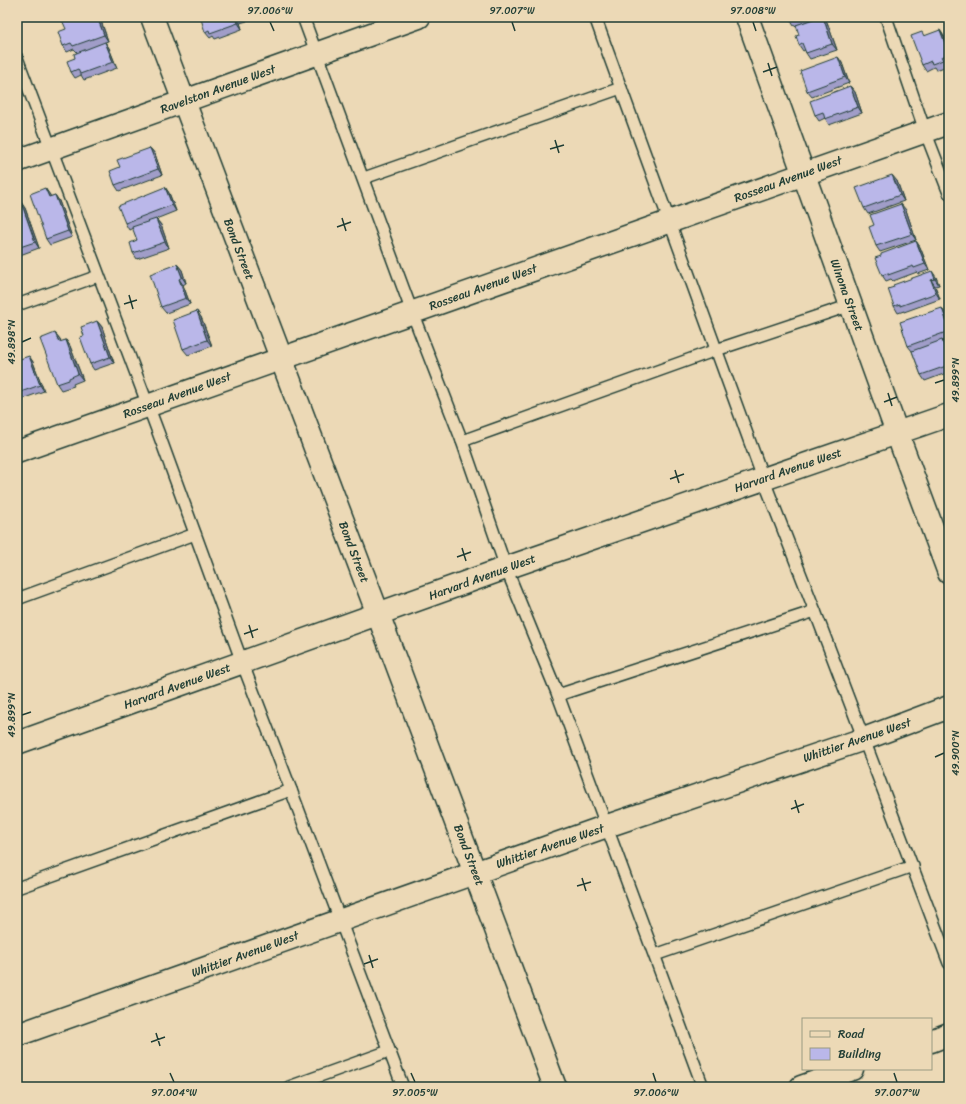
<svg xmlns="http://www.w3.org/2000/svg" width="966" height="1104" font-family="Sriracha,sans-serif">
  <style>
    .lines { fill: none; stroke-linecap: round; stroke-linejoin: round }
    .service-casing { stroke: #1f3d34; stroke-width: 14 }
    .minor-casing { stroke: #1f3d34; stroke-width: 25 }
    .tertiary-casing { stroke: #1f3d34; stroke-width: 25 }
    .service { stroke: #ecd9b6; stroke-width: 11 }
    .minor { stroke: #ecd9b6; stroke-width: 22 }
    .tertiary { stroke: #ecd9b6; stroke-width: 22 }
    .wall { fill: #a09dc8; stroke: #1f3d34 }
    .shaded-wall { fill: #8280a3; stroke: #1f3d34 }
    .building { fill: #bab7e9; stroke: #1f3d34 }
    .ticks { fill: none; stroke: #1f3d34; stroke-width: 1.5 }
    .labels { text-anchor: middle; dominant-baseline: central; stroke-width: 3; stroke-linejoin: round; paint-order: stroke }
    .street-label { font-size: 12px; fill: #1f3d34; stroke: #ecd9b6 }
    .neatline { fill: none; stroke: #1f3d34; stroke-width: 1.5 }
    .ticks-label { font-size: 10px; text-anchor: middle; fill: #1f3d34 }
  </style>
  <rect width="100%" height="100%" fill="#ecd9b6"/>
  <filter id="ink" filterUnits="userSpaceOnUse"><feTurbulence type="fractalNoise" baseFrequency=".025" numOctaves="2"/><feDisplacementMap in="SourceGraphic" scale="8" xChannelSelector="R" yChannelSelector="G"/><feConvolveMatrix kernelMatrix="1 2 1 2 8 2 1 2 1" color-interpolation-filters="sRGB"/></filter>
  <g filter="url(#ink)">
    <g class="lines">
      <g class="service-casing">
        <g id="service">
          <polyline points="303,17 412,312 462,441 506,568 558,695 703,1087"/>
          <polyline points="595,17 763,478 815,611 949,963"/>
          <polyline points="886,17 925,131 949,193"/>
          <polyline points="17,58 158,432 242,662 291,790 403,1087"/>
          <polyline points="364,178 621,88"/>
          <polyline points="17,305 98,276"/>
          <polyline points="462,441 716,350 851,305"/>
          <polyline points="17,599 195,534"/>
          <polyline points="558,695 815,611"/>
          <polyline points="17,888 291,790"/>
          <polyline points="655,955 913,866"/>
          <polyline points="289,1087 389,1051"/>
        </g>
      </g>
      <g class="minor-casing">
        <g id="minor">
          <polyline points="152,17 378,614 555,1087"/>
          <polyline points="747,17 897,433 949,573"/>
          <polyline points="17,161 419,17"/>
          <polyline points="17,452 949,123"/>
          <polyline points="17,743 506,568 949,415"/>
          <polyline points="17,1035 607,826 864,739 949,707"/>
        </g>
      </g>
      <g class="tertiary-casing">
        <g id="tertiary">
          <polyline points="931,1041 949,1034"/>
          <polyline points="801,1087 852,1069"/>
        </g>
      </g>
      <use href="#service" class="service"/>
      <use href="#minor" class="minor"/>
      <use href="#tertiary" class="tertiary"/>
    </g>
    <g class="wall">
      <polygon points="205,17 246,17 247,21 240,23 242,29 215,39 213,36 210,38 205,32"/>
      <polygon points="788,17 819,17 794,26 789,18"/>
      <polygon points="819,17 823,17 827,22 837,50 810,59 806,53 805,50 803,51 799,45 799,35"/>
      <polygon points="100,18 108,41 105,42 109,48 117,68 84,80 81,75 75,78 71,72 77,52 74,49 67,52 63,46"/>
      <polygon points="925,36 944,36 949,50 949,61 945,63 947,66 936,70 934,67 926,71 922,65"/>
      <polygon points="838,57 842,63 849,83 812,97 807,91"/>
      <polygon points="850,86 855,92 862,113 829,125 825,118 819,121 815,115"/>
      <polygon points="150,148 155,154 162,175 119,191 115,185 120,167"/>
      <polygon points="897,181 904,201 868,214 864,208"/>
      <polygon points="165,187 169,193 176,211 156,219 161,225 169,248 137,259 133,253 137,240 133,228 129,230 125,223"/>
      <polygon points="45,188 50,197 55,195 59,201 72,237 50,245 46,239"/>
      <polygon points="17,203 25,208 39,248 20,255 17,250"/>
      <polygon points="906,210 916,240 880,252 876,246"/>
      <polygon points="916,241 920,247 929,270 918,274 917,272 893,281 891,279 886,281 882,275"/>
      <polygon points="177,264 182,270 186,283 183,285 190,304 166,313 161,307"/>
      <polygon points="936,277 939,285 935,286 940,299 904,312 904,311 898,313 894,306"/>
      <polygon points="946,314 949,323 949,338 943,341 946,346 949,354 949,372 925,381 921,375 912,351 908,346"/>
      <polygon points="201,317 212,346 188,355 183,349"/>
      <polygon points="97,321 102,327 114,363 94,370 90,364 84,336"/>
      <polygon points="55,333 60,339 61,342 66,340 70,346 83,380 73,384 74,386 61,390 57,384"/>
      <polygon points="29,356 33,362 44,391 22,399 18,393"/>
    </g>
    <g class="shaded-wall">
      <polygon points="97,17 99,17 100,18 108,41 104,35"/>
      <polygon points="236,17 240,23 242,29 238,23"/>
      <polygon points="823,17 827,22 837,50 832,44"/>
      <polygon points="940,30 944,36 949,50 949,54"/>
      <polygon points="105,42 109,48 117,68 113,62"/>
      <polygon points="838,57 842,63 849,83 845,77"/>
      <polygon points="850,86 855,92 862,113 858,107"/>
      <polygon points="150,148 155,154 162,175 158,169"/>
      <polygon points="892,175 897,181 904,201 900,195"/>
      <polygon points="165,187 169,193 176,211 172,205"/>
      <polygon points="45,188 50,195 53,203 49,197"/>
      <polygon points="55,195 59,201 72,237 68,231"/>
      <polygon points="21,202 25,208 39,248 35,242"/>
      <polygon points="901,204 906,210 916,240 912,234"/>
      <polygon points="156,219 161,225 169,248 165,242"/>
      <polygon points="916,241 920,247 929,270 925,264"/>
      <polygon points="177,264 182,270 186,283 182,277"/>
      <polygon points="932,271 936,277 939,285 935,279"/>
      <polygon points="179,279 183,285 190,304 186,298"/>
      <polygon points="931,280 935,286 940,299 936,293"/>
      <polygon points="942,308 946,314 949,323 949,329"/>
      <polygon points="197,311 201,317 212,346 207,340"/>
      <polygon points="97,321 102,327 114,363 110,357"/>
      <polygon points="55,333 60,339 63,348 59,342"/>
      <polygon points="66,340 70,346 83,380 78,374"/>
      <polygon points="942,340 946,346 949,354 949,360"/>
      <polygon points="29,356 33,362 44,391 40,385"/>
    </g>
    <g class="building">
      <polygon points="69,17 97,17 104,35 73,46 71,43 63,46 58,32 66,29 62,20"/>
      <polygon points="205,17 237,17 236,17 238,23 210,33 209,30 205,32 201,19 205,18"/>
      <polygon points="789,17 798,17 790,20"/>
      <polygon points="819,17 823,17 832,44 806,53 802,43 799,45 796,36 799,35 796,25"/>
      <polygon points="940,30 949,54 941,57 943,60 932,64 931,61 922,65 911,36 922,32 924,36"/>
      <polygon points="105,42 113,62 80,74 78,69 71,72 67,61 75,58 74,54"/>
      <polygon points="838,57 845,77 807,91 800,71"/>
      <polygon points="850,86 858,107 825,119 823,112 815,115 810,101"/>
      <polygon points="150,148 158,169 115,185 110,171 120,167 117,160"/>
      <polygon points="892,175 900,195 864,208 856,188"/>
      <polygon points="165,187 172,205 125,223 118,206"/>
      <polygon points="45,188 49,197 55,195 68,231 46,239 30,194"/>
      <polygon points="21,202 35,242 17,248 17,203"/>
      <polygon points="901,204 912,234 876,246 869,227 874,225 870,215"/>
      <polygon points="156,219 165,242 133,253 130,243 137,240 132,227"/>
      <polygon points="916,241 925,264 914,268 913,266 888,275 888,273 882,275 875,258 881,256 881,254"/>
      <polygon points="177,264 182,277 179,279 186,298 161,307 150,274"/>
      <polygon points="932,271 935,279 931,280 936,293 900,306 900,304 894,306 888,289 894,287 893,285"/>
      <polygon points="942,308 949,329 949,331 908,346 900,322"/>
      <polygon points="197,311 207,340 183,349 173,320"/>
      <polygon points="97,321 110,357 90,364 80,337 84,336 81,327"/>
      <polygon points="55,333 59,342 66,340 78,374 69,378 69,380 57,384 40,339"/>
      <polygon points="942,340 949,360 949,365 921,375 912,351"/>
      <polygon points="29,356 40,385 18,393 17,392 17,360"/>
    </g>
  </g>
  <path class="ticks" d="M270 22 274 31M512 22 515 31M753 22 756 31M768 63 772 76M763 72 777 67M555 140 559 153M550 149 564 145M342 218 346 231M337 227 351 222M129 295 133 309M124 304 137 300M22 342 31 338M935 383 944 380M888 393 892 406M884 402 897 397M675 470 679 483M670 479 684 474M462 548 466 561M457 557 471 552M249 625 253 638M244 634 258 629M22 715 31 712M935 757 944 753M795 800 799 813M791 809 804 804M582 878 586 891M577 886 591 882M369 955 373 968M364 964 378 959M156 1033 160 1046M151 1042 165 1037M170 1073 174 1082M411 1073 415 1082M653 1073 656 1082M894 1073 897 1082"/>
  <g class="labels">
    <g class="street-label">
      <text transform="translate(218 89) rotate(-20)">Ravelston Avenue West</text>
      <text transform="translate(788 179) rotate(-20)">Rosseau Avenue West</text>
      <text transform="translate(239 249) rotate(69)">Bond Street</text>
      <text transform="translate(483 287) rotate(-20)">Rosseau Avenue West</text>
      <text transform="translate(847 295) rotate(70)">Winona Street</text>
      <text transform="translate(177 395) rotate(-20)">Rosseau Avenue West</text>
      <text transform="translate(788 470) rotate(-19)">Harvard Avenue West</text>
      <text transform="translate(354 552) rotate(69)">Bond Street</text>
      <text transform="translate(482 577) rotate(-20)">Harvard Avenue West</text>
      <text transform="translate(177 686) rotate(-20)">Harvard Avenue West</text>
      <text transform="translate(857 740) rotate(-19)">Whittier Avenue West</text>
      <text transform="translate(550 846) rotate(-19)">Whittier Avenue West</text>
      <text transform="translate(469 855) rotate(69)">Bond Street</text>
      <text transform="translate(245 954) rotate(-20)">Whittier Avenue West</text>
    </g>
  </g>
  <rect width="966" height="1104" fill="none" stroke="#ecd9b6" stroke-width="44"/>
  <rect x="802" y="1018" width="130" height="52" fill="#ecd9b6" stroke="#9a9b82"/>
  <rect x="810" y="1031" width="20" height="6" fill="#ecd9b6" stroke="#9a9b82"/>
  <text x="838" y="1038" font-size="12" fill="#1f3d34">Road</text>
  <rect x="810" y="1048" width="20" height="12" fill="#bab7e9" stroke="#9a9b82"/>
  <text x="838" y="1058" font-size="12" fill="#1f3d34">Building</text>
  <rect x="22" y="22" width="922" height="1060" class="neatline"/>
  <g class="ticks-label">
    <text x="270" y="14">97.006°W</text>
    <text x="512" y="14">97.007°W</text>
    <text x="753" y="14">97.008°W</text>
    <text transform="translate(11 342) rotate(-90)" y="4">49.898°N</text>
    <text transform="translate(955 380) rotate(-90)" y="4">49.899°N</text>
    <text transform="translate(11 715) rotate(-90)" y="4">49.899°N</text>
    <text transform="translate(955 753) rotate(-90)" y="4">49.900°N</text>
    <text x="174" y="1096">97.004°W</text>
    <text x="415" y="1096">97.005°W</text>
    <text x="656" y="1096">97.006°W</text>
    <text x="897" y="1096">97.007°W</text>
  </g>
</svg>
